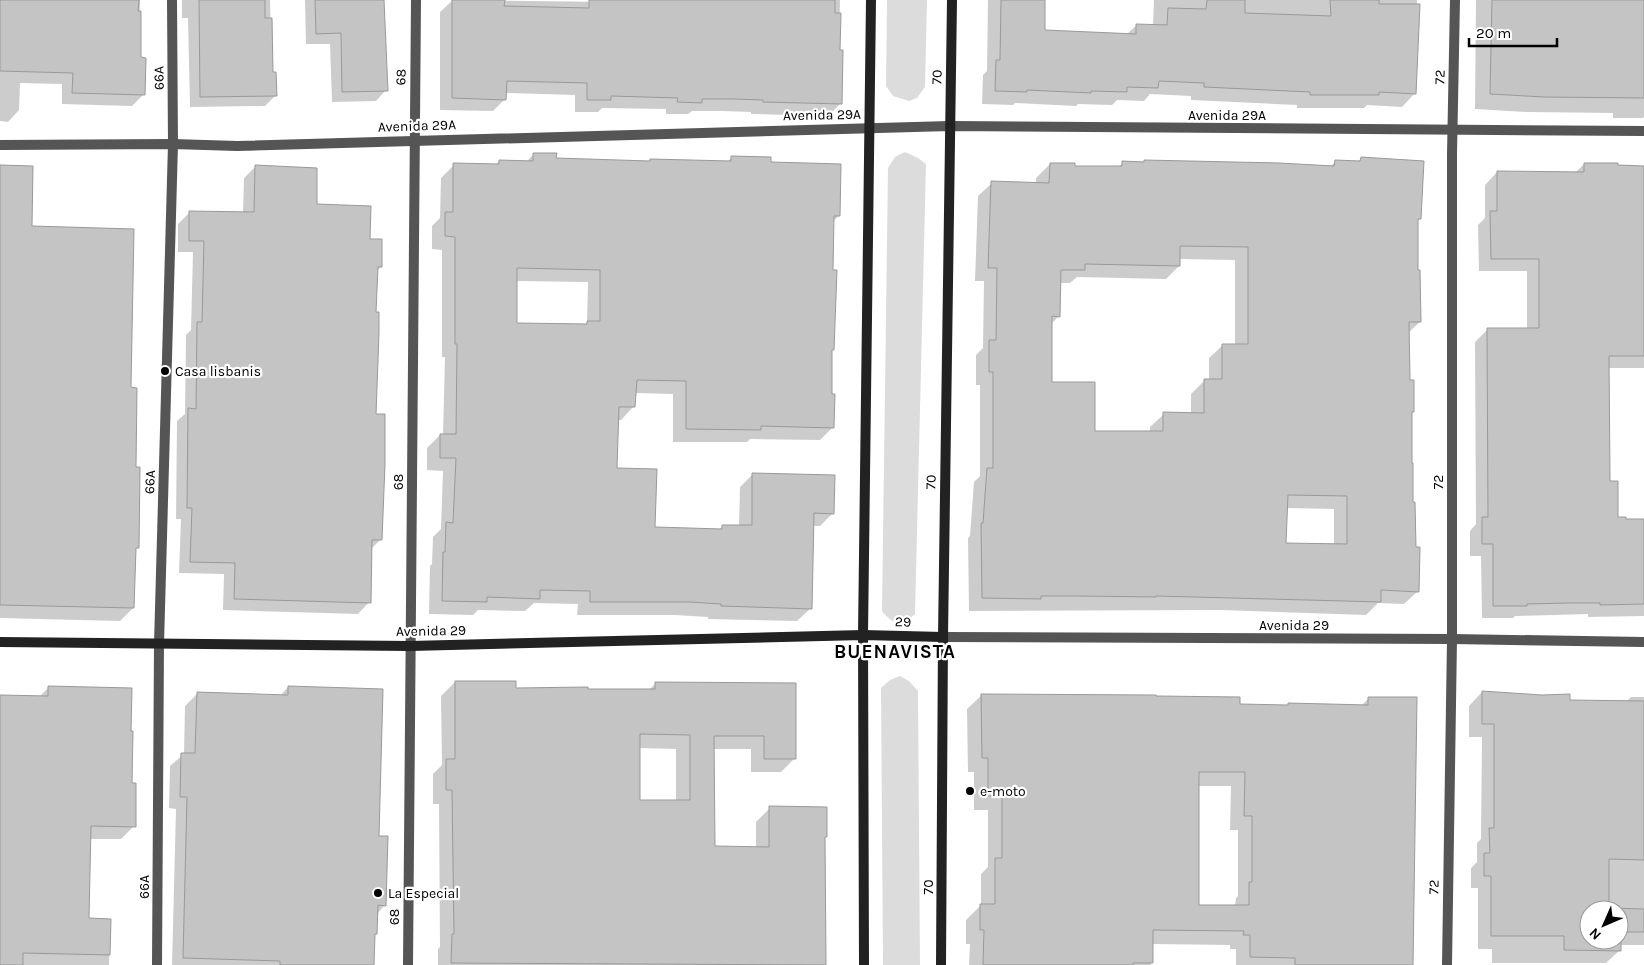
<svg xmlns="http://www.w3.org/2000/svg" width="1644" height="965" font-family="Karla,sans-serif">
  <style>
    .green { fill: #dcdcdc }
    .shadow { fill: #0003; fill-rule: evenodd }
    .building { fill: #c4c4c4; stroke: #999; fill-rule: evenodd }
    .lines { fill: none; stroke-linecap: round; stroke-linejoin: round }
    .street { stroke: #555; stroke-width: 10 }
    .secondary { stroke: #222; stroke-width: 10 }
    .poi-dot { fill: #000; stroke: #fff; stroke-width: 2 }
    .labels { text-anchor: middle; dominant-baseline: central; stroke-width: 4.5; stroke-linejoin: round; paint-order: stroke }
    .street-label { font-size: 14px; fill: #000; stroke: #fff }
    .poi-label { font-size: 14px; fill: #000; stroke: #fff; text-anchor: start }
    .district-label { font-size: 19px; font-weight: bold; letter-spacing: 1px; fill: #000; stroke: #fff }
  </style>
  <rect width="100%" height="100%" fill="#fff"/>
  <g class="green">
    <polygon points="887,0 927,0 925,87 917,98 909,101 893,96 886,86"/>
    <path d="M905 152 918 158 926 164 915 614C902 627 893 625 882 611L888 168 895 157Z"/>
    <polygon points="900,676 909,681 918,691 920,965 883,965 881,688 890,680"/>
  </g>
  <g class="shadow">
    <polygon points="0,0 140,0 139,59 143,95 132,106 62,104 62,84 20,83 19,110 8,122 0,121"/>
    <polygon points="182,0 270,0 272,74 276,95 265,106 190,107 188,18 182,18"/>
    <polygon points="305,0 383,0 386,90 376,101 332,102 330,44 306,44"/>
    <polygon points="453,0 614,2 614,0 840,0 839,51 841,103 828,116 751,114 751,112 721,111 692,111 688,114 666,114 666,109 602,108 598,112 575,112 575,95 505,93 505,99 493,111 440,110 440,12"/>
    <polygon points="988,0 1044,0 1044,31 1127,34 1137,25 1153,26 1154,0 1417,0 1415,93 1402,107 1367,105 1364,108 1297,108 1297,105 1191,100 1191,96 1150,94 1144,101 1117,100 1112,105 1078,104 1076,106 1015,103 1013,105 982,104 983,75 987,71"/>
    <polygon points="1476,0 1644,0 1644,117 1643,118 1613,118 1613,113 1528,112 1475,109"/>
    <path d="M534 154 555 159 648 163 727 162 731 158 769 163 839 216 833 221 830 395 833 427 820 440 750 439 747 442H673V394L635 393 634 406 621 420H617L616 469 654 529 719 530 723 526H739L740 487 753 474 833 513 820 526H812L811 608 797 621 708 619V617L675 615H577L578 604 534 603 525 611 478 610 473 615 429 614 430 566 432 564 433 537 441 529 443 471 427 470V448L440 435H443L445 357H442V250L432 249V226L440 218 441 178 454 165 495 166 499 161 526 162ZM516 281 588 282 587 323 584 326 515 324Z"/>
    <path d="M1361 159 1420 218 1417 222 1416 271 1420 322 1408 333 1409 381 1413 412 1411 414 1412 503 1418 591 1404 604 1378 603 1366 615 1221 610 969 611 968 538 970 536 974 482 980 476V385H976V355L983 348 984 281H975L978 196 992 183 1036 184V178L1050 164 1074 167H1118L1123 163 1330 167 1335 162H1357ZM1179 259 1235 260V345H1223L1209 358V380H1205L1191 394V414H1164L1150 427V433L1094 432 1051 383V324L1059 316V283H1070L1077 277 1166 279 1179 266ZM1286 508 1334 509V545L1285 544Z"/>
    <polygon points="1584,164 1644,166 1644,368 1608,368 1609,483 1617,518 1624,520 1644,521 1644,616 1588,617 1588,614 1555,615 1515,616 1513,618 1482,618 1481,556 1470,556 1470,531 1476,524 1475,342 1487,330 1527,330 1527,271 1479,271 1478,225 1485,218 1485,185 1497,172 1575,173"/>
    <polygon points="0,167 30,227 130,389 138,547 134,551 133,608 120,621 0,618"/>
    <polygon points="255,167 369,240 381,267 376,271 375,415 381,539 370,550 369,602 358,614 223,610 224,574 179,573 181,519 176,519 177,421 185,414 186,335 191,330 193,252 178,252 178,224 190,212 243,213 244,178"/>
    <path d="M455 682 515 689 587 690H649L656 683 794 684 795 758 781 772H751V749H713L714 848H756V822L770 808 826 837 823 839 824 965H438V949L440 947 439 804H433V774L442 765 441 696ZM639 748 676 749V802H639Z"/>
    <polygon points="49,687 131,784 134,826 121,839 90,839 88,920 110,920 109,965 0,965 0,696 39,697"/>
    <polygon points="288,687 378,837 385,905 377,914 372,965 172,965 176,809 169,808 170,766 184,754 185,706 197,694 280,696"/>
    <path d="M1482 692 1569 701 1626 702 1631 697H1644V945H1620V950L1606 963H1492V949H1478V888H1471V868L1477 862V843L1481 839 1482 737H1469V706ZM1589 910H1619V940H1589Z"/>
    <path d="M982 695 1154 698 1239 706H1287L1288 705 1361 706 1369 698 1412 965H1236V949H1230V945L1152 944 1151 965H969L970 944H966V920L981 905V874L988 867V810H974V772H968L967 709ZM1198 786H1231L1230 830H1238V896L1236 898 1235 906H1198Z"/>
  </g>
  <g class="building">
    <polygon points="0,0 139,0 138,11 141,11 141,57 146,58 145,95 72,93 73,73 0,71"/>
    <polygon points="199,0 265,0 265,18 272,18 273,72 276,72 277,96 200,97"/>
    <polygon points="315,0 384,0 388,91 342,92 341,33 316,34"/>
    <polygon points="452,0 505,0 504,6 589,8 589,0 835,0 835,13 841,13 840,50 843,50 842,104 763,102 763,100 734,99 702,99 702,103 677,102 678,98 611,96 611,100 587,100 587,83 507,81 506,100 452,98"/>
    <polygon points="1001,0 1045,0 1045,30 1136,34 1136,24 1167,25 1168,8 1206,9 1207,0 1245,0 1245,13 1331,16 1330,0 1379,0 1379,4 1420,4 1416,94 1379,92 1379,95 1310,95 1310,92 1204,87 1204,83 1159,81 1158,88 1127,87 1127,92 1091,91 1091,93 1027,90 1027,92 995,91 996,60 1000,60"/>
    <polygon points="1492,0 1644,0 1644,98 1544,97 1490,94"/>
    <path d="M533 153H557L556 158 650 161V159L731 161V156L771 157V162L841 164 840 216H834L833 270H837L834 350H832V394H835L834 428 761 426V430L686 429V381L637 380 635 407H619L617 468 657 469 655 527 722 529V525H752V473L835 475 834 514 814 513 812 609 721 606V604L689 602H590V591L540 590V599L487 597V602L442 601 443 552H445L446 522 453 523 456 458H440V434H456L457 344H455V237L445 236V212H453V163L499 164V160L533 161ZM517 268 600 270V321H587V324L517 323Z"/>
    <path d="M1361 157 1424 161 1421 219H1418V270H1420L1421 322H1409L1410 380H1414V412H1412V463H1413V502H1415L1416 547H1420L1419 592 1381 590V602L1156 596V597L1079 596H1041V599L982 598 981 523H983L987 468H993V372H989V340H996L997 268H988L991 181 1049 183 1050 163H1075V166H1122V161L1144 162V160L1279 163 1334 166 1335 160 1360 161ZM1180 246 1248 247V344H1222V379H1204V413L1163 412V431H1095V382H1052V316L1060 317 1061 270H1085V264L1180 266ZM1288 495 1347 496V544L1286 543Z"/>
    <polygon points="1584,163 1618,163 1618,165 1644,166 1644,356 1609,356 1610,481 1618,481 1618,517 1626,517 1626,519 1644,519 1644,604 1600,605 1600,603 1568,603 1527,604 1527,606 1493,606 1493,544 1482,544 1482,517 1488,517 1487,328 1539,328 1539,259 1491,259 1490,211 1497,211 1497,171 1584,172"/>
    <polygon points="0,165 33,166 32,226 134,229 131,387 137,388 136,467 140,467 139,548 136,548 134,608 0,605"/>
    <polygon points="255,165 317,168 317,204 371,206 370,239 382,239 382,267 378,267 376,312 379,312 379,333 376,414 385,414 385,464 382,540 372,540 371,603 234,599 235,563 190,562 192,508 187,508 188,408 196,409 197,322 202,322 204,241 189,241 189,211 254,212"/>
    <path d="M455 681H516V688L588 687V689H655V682L796 683V759H764V736H714L715 846 769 847V806L827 807V837H825L826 965 451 963 452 934H454L452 790H446V759H455ZM640 734 690 735V800H640Z"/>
    <polygon points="48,686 132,688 131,731 133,731 132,783 136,783 136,827 91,826 89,918 111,919 110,955 23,953 23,965 0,965 0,695 48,696"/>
    <polygon points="288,686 383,689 379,836 388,836 386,906 378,905 377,934 375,934 374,965 280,965 280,961 183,958 187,797 180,797 181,753 195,753 197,692 288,695"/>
    <path d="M1482 691 1542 695 1570 694V700L1644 701V860L1609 859V908L1644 909V932H1621V951L1564 950V936H1491V876H1484V853H1490L1489 828H1494V724H1482ZM1589 910H1619V940H1589Z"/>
    <path d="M981 694 1156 695V696L1240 697V704L1288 705V703L1368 705V697H1417L1413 965H1295V958L1250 957V935H1243L1244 931 1153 930V963H1133V965H983L984 930H980V904H995V858H1002V796H988V758H982ZM1199 772H1245L1244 816H1252V882H1249V905H1199Z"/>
  </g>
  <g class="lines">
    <g class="street">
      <polyline points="0,145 173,144 237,146 950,126 1644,131"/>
      <polyline points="943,637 1452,639 1644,642"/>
      <polyline points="157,965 159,644 173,144 172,0"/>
      <polyline points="408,965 416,0"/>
      <polyline points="1447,965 1452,639 1452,154 1455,0"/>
    </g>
    <g class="secondary">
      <polyline points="0,642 410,646 863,635 943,637"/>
      <polyline points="864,965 863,635 871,0"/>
      <polyline points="941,965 943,637 952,0"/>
    </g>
  </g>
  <g class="poi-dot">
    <circle cx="165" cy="371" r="5"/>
    <circle cx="970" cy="791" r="5"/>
    <circle cx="378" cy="893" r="5"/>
  </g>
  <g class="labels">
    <g class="street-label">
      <text transform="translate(401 77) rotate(-89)">68</text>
      <text transform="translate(937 77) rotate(-89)">70</text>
      <text transform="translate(1440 77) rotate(-89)">72</text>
      <text transform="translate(159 78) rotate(-91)">66A</text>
      <text transform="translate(822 115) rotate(-1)">Avenida 29A</text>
      <text x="1227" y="115">Avenida 29A</text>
      <text transform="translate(417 126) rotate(-2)">Avenida 29A</text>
      <text transform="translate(150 482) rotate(-88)">66A</text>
      <text transform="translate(398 482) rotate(-90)">68</text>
      <text transform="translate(931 482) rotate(-89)">70</text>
      <text transform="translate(1438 482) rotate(-90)">72</text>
      <text transform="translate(903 622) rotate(1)">29</text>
      <text x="1294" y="625">Avenida 29</text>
      <text transform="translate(431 631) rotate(-1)">Avenida 29</text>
      <text transform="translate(144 887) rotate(-90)">66A</text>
      <text transform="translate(928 887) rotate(-90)">70</text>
      <text transform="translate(1434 887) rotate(-89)">72</text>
      <text transform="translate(394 917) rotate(-90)">68</text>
    </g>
    <g class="poi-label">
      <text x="175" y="371">Casa lisbanis</text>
      <text x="980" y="791">e-moto</text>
      <text x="388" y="893">La Especial</text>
    </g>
    <g class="district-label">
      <text x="895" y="652">BUENAVISTA</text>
    </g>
  </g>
  <g transform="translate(1604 925) rotate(225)"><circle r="24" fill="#ffffff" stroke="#999999"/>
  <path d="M0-4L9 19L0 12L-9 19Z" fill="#000000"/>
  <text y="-8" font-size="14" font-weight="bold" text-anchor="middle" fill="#000000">N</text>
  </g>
  <path d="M1469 38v8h88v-8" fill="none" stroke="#000000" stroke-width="2.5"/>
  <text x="1476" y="38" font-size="15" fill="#000000" stroke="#ffffff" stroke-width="4" paint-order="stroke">20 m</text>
</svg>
